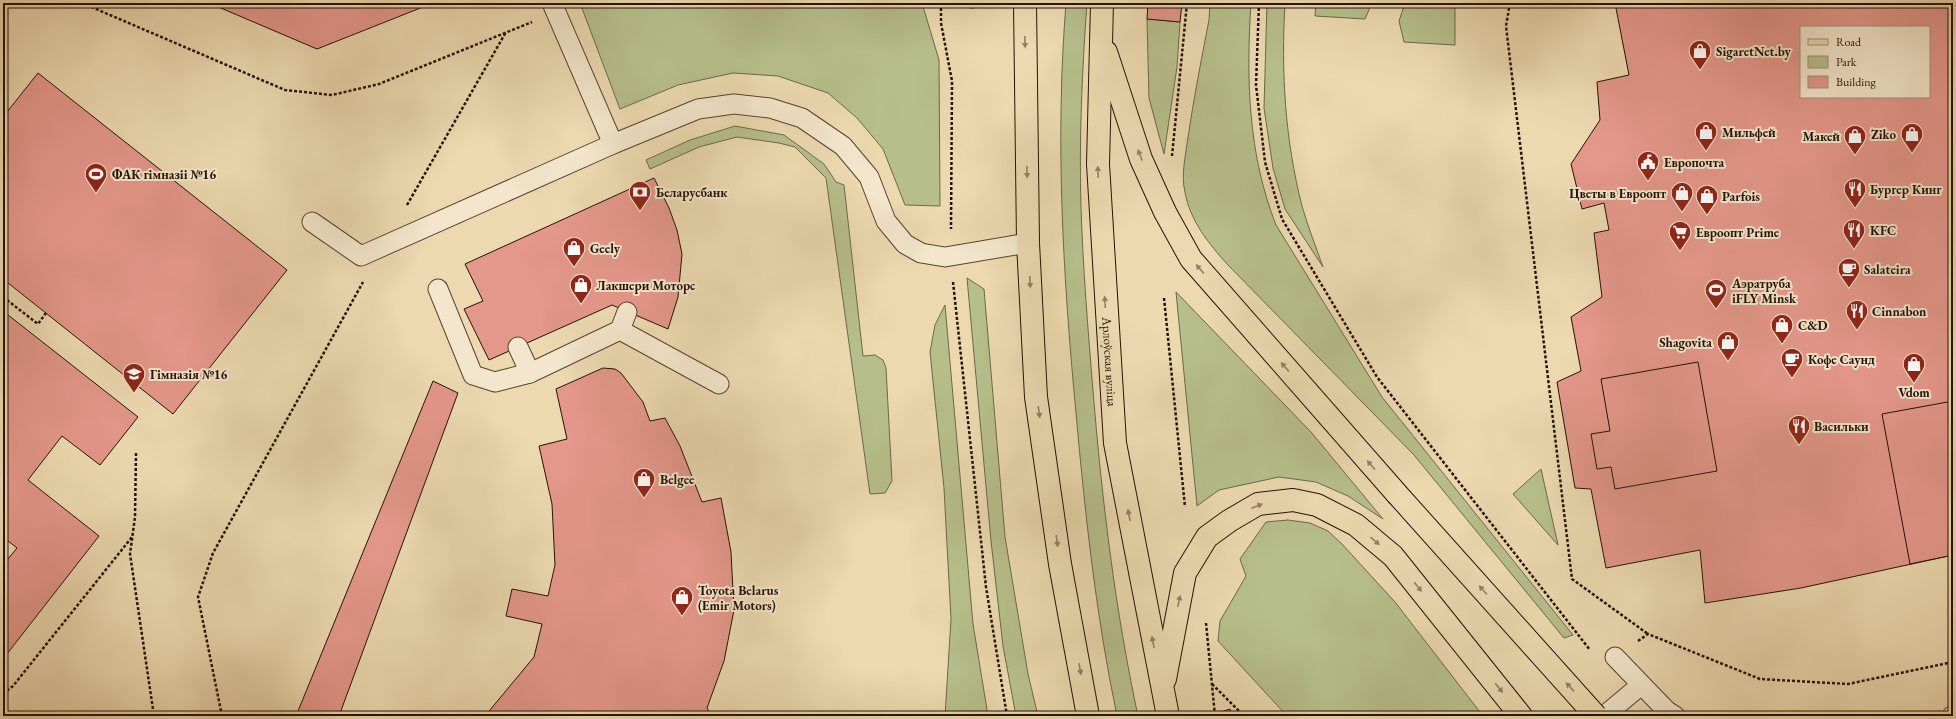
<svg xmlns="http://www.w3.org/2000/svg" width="1956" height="719" font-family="'EB Garamond',serif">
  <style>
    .green { fill: #b6bf8c; stroke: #6e6848 }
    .building { fill: #e4978b; stroke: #251105; fill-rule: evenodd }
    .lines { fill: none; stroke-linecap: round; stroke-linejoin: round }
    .service-casing { stroke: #574330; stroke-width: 21 }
    .primary-casing { stroke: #251105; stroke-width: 24 }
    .path { stroke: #251105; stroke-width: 2.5; stroke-dasharray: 3 2; stroke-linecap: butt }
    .service { stroke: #f3e6cc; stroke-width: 19 }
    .primary { stroke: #ecd9b0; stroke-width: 22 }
    .primary-bridge-casing { stroke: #251105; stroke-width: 24; stroke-linecap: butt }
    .primary-bridge { stroke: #ecd9b0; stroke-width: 22 }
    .oneway { fill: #927f63 }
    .labels { text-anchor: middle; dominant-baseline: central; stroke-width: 4; stroke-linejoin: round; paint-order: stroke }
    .poi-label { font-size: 13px; font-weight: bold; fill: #251105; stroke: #f3e6cc; text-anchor: start }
    .street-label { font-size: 13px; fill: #251105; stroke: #f3e6cc }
  </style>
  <rect width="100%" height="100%" fill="#ecd9b0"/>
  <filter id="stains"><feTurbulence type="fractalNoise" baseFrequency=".005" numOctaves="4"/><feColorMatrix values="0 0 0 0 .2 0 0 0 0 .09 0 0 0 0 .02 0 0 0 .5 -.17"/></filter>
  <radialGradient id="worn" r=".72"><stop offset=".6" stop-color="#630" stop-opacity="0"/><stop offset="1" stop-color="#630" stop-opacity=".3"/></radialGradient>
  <g class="green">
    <polygon points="580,3 922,3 939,60 940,206 905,205 883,149 857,118 828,93 778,76 733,73 678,85 620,109"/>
    <path d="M1066 3H1087C1082 71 1079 140 1081 208 1083 269 1088 330 1093 391 1102 500 1115 609 1138 716H1117C1096 616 1085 514 1076 413 1063 276 1055 140 1066 3Z"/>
    <path d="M1210 3H1251C1246 79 1248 154 1276 225L1382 397 1573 635 1564 638 1414 455 1228 265C1209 244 1190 221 1185 192 1181 176 1185 160 1187 144 1193 102 1201 61 1209 20Z"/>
    <path d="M1267 3H1285C1281 72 1285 140 1302 206 1308 227 1316 247 1323 267L1285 209 1273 168 1264 108Z"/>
    <polygon points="1316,3 1371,3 1371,5 1365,19 1315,16"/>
    <polygon points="1405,3 1440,3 1455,8 1455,45 1404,42 1399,21"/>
    <polygon points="1147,19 1180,22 1177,67 1164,154 1149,98"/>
    <polygon points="735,126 784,135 824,164 836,182 844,185 863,356 875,355 883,360 886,368 892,481 885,493 870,494 826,178 795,147 779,143 737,137 699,147 650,169 646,160 690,140"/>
    <polygon points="967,278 984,289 1005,537 1028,674 1038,716 1016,716 1003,646 991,541"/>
    <polygon points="1176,292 1311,432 1383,519 1348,496 1316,482 1279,477 1219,490 1197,506"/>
    <polygon points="945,305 973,624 988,716 945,716 951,619 944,488 930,352 935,325"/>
    <polygon points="1541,469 1558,545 1513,494"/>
    <polygon points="1288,520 1310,523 1328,531 1342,544 1395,602 1483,716 1287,716 1218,641 1220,621 1246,576 1240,559 1266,522"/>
  </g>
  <g class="building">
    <polygon points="209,3 433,3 317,49"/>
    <polygon points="948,3 974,3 974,8 948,6"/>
    <polygon points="1148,3 1182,3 1180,22 1147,19"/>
    <path d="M1615 3H1953V555L1801 588 1705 603 1700 550 1606 568 1591 489 1575 488 1557 382 1581 371 1571 317 1602 297 1594 233 1609 230 1604 203 1582 209 1571 164 1600 120 1597 82 1629 75ZM1801 27H1929V97H1801Z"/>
    <polygon points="38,73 287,270 173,414 3,279 3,117"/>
    <polygon points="654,178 669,208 677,230 682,254 678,297 668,329 612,305 489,360 464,309 483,301 465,264"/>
    <polygon points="3,311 138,417 100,465 62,436 28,480 99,536 3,659 3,565 17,548 3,537"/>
    <polygon points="1698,362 1717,471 1615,489 1611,467 1597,469 1591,434 1610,431 1601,379"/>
    <polygon points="603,368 615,369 621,373 643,402 650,421 665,418 680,446 702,502 721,498 731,552 734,610 724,661 707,708 712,716 485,716 534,657 542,624 506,616 512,589 548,596 555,565 552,504 539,446 567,439 556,389"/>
    <polygon points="433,381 458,393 339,716 296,716"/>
    <polygon points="1953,401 1953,555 1910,564 1882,414"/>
    <polygon points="1230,709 1232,716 1206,716 1214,714"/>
  </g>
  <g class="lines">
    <g class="service-casing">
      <g id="service">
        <polyline points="552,3 613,144 698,109 734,104 770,108 802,118 843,146 869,177 886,221 905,244 921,253 945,257 1028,243"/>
        <polyline points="312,222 361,256 613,144"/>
        <polyline points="438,289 473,375 495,382 530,373"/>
        <polyline points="620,330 627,312"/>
        <polyline points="518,347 530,373 620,330 719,384"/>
        <polyline points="1615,657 1667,711 1675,716"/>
        <polyline points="1604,716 1641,685"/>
        <polyline points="1952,716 1953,716"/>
      </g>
    </g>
    <g class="primary-casing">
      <g id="primary">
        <polyline points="1025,3 1028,243 1036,397 1060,564 1088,716"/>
        <path id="s1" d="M1102 3 1098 164 1115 443 1168 716"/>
        <polyline points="1106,52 1141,159 1165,212 1191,259 1397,494"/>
        <polyline points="1165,679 1185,573 1207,537 1229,521 1258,504 1293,500 1317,505 1356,525 1393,556 1521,716"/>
      </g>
    </g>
    <g class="path">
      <polyline points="82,3 285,90 332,95 379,84 532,22"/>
      <polyline points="941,3 941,23 952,81 951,229"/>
      <polyline points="1259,3 1256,85 1265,162 1282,219 1377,377 1590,650"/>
      <polyline points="1510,3 1506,26 1572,579 1648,634"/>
      <polyline points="582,5 590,3"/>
      <polyline points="961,7 962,3"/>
      <polyline points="1171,8 1172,3"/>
      <polyline points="1172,156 1187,3"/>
      <polyline points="407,205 506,32"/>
      <polyline points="953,282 986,587 1007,716"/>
      <polyline points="3,297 38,324 46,313"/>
      <polyline points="1164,298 1185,507"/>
      <polyline points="136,453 135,517 130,554 154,716"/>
      <polyline points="1206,623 1215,716"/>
      <polyline points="1638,641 1648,634 1760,679 1848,684 1953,662"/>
      <polyline points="1212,684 1244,716"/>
      <polyline points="3,694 13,686 132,537"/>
      <polyline points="222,716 198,597 213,553 363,282"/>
    </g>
    <use href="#service" class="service"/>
    <use href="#primary" class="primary"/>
    <g class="primary-bridge-casing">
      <polyline id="primary-bridge" points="1397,494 1596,716"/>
    </g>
    <use href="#primary-bridge" class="primary-bridge"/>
  </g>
  <defs><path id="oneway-solid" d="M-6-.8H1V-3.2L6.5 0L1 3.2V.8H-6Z"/></defs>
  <g class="oneway">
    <use href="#oneway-solid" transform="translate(1025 42) rotate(89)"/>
    <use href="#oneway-solid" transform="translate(1140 155) rotate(-111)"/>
    <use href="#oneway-solid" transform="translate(1027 172) rotate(89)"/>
    <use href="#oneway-solid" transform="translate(1098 172) rotate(-93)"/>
    <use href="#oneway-solid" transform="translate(1200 269) rotate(-131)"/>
    <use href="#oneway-solid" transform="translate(1030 282) rotate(87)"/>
    <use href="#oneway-solid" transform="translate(1105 302) rotate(-93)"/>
    <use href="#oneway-solid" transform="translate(1285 367) rotate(-131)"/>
    <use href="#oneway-solid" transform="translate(1039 412) rotate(82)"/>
    <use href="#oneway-solid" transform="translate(1371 465) rotate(-131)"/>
    <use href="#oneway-solid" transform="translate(1257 506) rotate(-21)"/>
    <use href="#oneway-solid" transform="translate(1129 515) rotate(-101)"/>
    <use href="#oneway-solid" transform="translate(1057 541) rotate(82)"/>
    <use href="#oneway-solid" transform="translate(1375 541) rotate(41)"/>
    <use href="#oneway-solid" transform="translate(1418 587) rotate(51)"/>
    <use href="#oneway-solid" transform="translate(1483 590) rotate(-132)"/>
    <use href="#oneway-solid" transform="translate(1179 601) rotate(-78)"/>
    <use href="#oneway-solid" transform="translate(1153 642) rotate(-101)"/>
    <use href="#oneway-solid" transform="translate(1080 669) rotate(80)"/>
    <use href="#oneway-solid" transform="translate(1570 687) rotate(-132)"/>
    <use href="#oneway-solid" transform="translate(1499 688) rotate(51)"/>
  </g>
  <defs>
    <g id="shop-pin" transform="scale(1.15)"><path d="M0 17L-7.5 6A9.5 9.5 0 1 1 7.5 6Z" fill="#8f2418" stroke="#f3e6cc"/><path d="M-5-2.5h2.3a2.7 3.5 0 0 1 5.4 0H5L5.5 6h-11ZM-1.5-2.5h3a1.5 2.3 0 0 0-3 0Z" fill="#fff"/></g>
    <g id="civic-pin" transform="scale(1.15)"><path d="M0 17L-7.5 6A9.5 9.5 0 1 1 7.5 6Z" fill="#8f2418" stroke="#f3e6cc"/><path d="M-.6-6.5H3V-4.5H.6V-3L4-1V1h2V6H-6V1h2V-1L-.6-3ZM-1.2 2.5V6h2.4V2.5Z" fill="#fff"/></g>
    <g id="stadium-pin" transform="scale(1.15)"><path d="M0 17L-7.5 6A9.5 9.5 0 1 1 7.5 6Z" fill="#8f2418" stroke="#f3e6cc"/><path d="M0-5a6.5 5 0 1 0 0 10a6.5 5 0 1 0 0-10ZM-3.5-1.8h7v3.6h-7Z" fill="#fff"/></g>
    <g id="restaurant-pin" transform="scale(1.15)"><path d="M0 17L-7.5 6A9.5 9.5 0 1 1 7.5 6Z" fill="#8f2418" stroke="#f3e6cc"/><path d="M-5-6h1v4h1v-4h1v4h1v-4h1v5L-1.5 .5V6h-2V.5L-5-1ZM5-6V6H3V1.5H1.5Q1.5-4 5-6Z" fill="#fff"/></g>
    <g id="bank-pin" transform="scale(1.15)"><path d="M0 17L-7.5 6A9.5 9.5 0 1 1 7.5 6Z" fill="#8f2418" stroke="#f3e6cc"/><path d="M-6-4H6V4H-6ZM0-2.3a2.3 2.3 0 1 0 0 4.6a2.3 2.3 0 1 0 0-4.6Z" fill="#fff"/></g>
    <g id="supermarket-pin" transform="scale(1.15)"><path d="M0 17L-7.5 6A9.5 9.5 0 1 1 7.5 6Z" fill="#8f2418" stroke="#f3e6cc"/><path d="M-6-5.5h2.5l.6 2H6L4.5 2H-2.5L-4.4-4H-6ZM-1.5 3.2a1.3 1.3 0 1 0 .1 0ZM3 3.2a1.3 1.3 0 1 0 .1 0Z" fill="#fff"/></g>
    <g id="cafe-pin" transform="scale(1.15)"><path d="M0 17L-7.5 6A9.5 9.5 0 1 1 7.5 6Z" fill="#8f2418" stroke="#f3e6cc"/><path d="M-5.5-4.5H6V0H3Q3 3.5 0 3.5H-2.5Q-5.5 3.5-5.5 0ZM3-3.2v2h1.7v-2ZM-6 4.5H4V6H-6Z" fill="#fff"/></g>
    <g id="school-pin" transform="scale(1.15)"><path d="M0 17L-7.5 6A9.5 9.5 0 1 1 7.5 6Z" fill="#8f2418" stroke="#f3e6cc"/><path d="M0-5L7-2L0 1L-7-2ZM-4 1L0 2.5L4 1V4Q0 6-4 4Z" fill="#fff"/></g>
  </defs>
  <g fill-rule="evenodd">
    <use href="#shop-pin" x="1700" y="51"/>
    <use href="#shop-pin" x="1706" y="132"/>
    <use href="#shop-pin" x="1912" y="134"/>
    <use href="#shop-pin" x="1855" y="136"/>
    <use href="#civic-pin" x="1648" y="162"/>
    <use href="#stadium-pin" x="96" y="174"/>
    <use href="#restaurant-pin" x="1855" y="189"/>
    <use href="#bank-pin" x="640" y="192"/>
    <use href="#shop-pin" x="1682" y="193"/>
    <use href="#shop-pin" x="1707" y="196"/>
    <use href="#restaurant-pin" x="1854" y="230"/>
    <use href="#supermarket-pin" x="1680" y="232"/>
    <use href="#shop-pin" x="574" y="248"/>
    <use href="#cafe-pin" x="1849" y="269"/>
    <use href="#shop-pin" x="581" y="285"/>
    <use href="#stadium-pin" x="1716" y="290"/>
    <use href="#restaurant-pin" x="1857" y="311"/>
    <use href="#shop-pin" x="1782" y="325"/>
    <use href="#shop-pin" x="1728" y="342"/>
    <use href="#cafe-pin" x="1792" y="359"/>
    <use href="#shop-pin" x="1914" y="364"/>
    <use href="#school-pin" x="134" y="374"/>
    <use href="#restaurant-pin" x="1799" y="426"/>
    <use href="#shop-pin" x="644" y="479"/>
    <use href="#shop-pin" x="682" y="597"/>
  </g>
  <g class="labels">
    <g class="poi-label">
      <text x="1716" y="51">SigaretNet.by</text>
      <text x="1722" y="132">Мильфей</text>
      <text x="1896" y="134" text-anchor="end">Ziko</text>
      <text x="1840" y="136" text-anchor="end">Макей</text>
      <text x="1664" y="162">Европочта</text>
      <text x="112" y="174">ФАК гімназіі №16</text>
      <text x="1870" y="189">Бургер Кинг</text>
      <text x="656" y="192">Беларусбанк</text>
      <text x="1666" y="193" text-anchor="end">Цветы в Евроопт</text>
      <text x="1722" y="196">Parfois</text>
      <text x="1870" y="230">KFC</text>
      <text x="1696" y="232">Евроопт Prime</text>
      <text x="590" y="248">Geely</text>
      <text x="1864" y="269">Salateira</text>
      <text x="1732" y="283">Аэратруба<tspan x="1732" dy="15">iFLY Minsk</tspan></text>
      <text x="596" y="285">Лакшери Моторс</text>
      <text x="1872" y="311">Cinnabon</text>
      <text x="1798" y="325">C&amp;D</text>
      <text x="1712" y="342" text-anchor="end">Shagovita</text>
      <text x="1808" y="359">Кофе Саунд</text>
      <text x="150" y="374">Гімназія №16</text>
      <text x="1914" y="392" text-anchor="middle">Vdom</text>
      <text x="1814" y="426">Васильки</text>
      <text x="660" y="479">Belgee</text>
      <text x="698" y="590">Toyota Belarus<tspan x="698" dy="15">(Emir Motors)</tspan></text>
    </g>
    <g class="street-label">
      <text stroke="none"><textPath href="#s1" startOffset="359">Арлоўская вуліца</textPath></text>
    </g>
  </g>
  <rect width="1956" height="719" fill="none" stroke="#ecd9b0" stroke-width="16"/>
  <rect x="4" y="4" width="1948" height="711" fill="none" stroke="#251105" stroke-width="2"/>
  <rect x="8" y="8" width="1940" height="703" fill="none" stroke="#251105"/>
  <rect x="1800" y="26" width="130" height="72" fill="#f3e6cc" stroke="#a1917c"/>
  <rect x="1808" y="39" width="20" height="6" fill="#ecd9b0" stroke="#a1917c"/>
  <text x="1836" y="46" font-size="12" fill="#251105">Road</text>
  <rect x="1808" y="56" width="20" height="12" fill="#b6bf8c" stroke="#a1917c"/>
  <text x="1836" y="66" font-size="12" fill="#251105">Park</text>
  <rect x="1808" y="76" width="20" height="12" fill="#e4978b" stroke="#a1917c"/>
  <text x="1836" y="86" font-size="12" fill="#251105">Building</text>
  <rect width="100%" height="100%" filter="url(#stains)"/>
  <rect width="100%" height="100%" fill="url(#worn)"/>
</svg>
